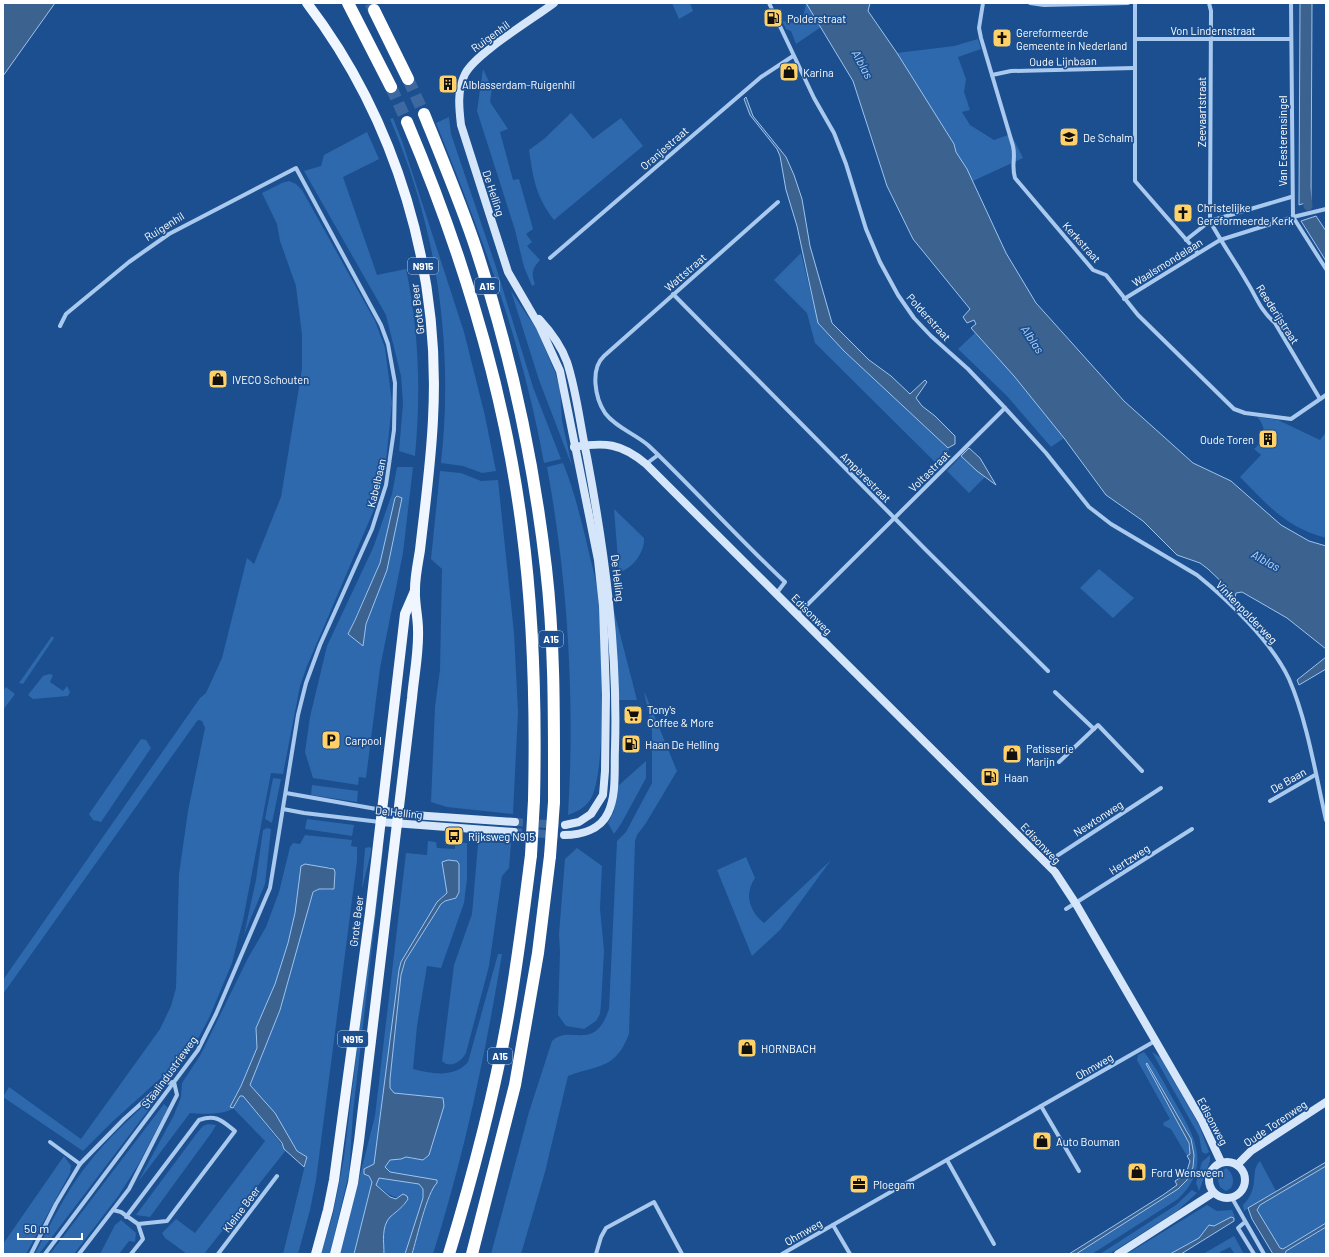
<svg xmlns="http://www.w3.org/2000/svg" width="1329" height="1257" font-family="Barlow,sans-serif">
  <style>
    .green { fill: #2e69ad; fill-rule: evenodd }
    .water { fill: #3c6290; stroke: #9cc4f0 }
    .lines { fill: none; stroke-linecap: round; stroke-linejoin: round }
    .canal { stroke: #3c6290; stroke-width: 9 }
    .secondary-tunnel { stroke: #3d69a0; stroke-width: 8; stroke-dasharray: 8 4; stroke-linecap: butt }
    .highway-tunnel { stroke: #3d69a0; stroke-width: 12; stroke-dasharray: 12 6; stroke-linecap: butt }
    .street { stroke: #a9c9ee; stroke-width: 4 }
    .secondary { stroke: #d6e6fa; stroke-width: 8 }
    .primary { stroke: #f0f6ff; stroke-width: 10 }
    .highway { stroke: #fff; stroke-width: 12 }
    .highway-bridge { stroke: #fff; stroke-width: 12 }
    .labels { text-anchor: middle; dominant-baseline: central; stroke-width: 3.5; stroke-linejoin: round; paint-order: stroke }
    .shield { fill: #1b4f8f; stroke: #bbcadd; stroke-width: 1 }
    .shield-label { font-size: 10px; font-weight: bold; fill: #fff }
    .poi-label { font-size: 11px; fill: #fff; stroke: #1b4f8f; text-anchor: start }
    .street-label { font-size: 11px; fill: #fff; stroke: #1b4f8f }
    .water-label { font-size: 12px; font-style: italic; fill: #b5d3f5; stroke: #1b4f8f }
  </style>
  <rect width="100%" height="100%" fill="#1b4f8f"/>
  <g class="green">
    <polygon points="672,3 690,3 693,11 679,19"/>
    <path d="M806 3 821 27 796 44 791 31 786 29 782 21C802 25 802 24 806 3Z"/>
    <polygon points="978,39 981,49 958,57 966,79 964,92 970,110 962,112 970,125 994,140 1011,134 1023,158 973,181 956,152 954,144 897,53 954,46"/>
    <path d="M483 69 492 88 490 102 508 129 500 132 513 180 519 179 533 229 526 234 532 242 527 246 540 260C532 269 531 273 535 284L532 286 524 267 515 230 477 111Z"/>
    <path d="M571 113 593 139 621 118 643 146 554 220C536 197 533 178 529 150L544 139Z"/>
    <path d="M449 117 451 134 496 267 533 387 561 459 544 463C523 345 481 234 436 123Z"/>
    <path d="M393 118 402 141 464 332 485 416 496 471 482 473 463 466 441 463C454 345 437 228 390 119Z"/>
    <path d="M367 132 379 159 343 177 377 275 406 269C419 331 421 392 415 456L399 451 403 403 401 376 386 315 304 171 321 166 324 155Z"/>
    <polygon points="289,181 296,184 302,190 375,321 385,348 392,403 386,461 373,512 307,666 300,686 283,774 271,773 243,920 232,963 209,1018 192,1050 112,1122 83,1151 3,1097 9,1087 81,1139 160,1029 171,1006 176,988 179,874 188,811 205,728 202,721 199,720 197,721 3,994 3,980 200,698 206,693 222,658 247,558 254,564 281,497 302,369 302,335 296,286 280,241 277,224 262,193 282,183"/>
    <polygon points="801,253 818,323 844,351 948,448 949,451 936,463 815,343 807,313 774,280"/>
    <polygon points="511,291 537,330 555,372 560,390 562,421 572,466 539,380"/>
    <polygon points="975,333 1014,376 1064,438 1051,447 1007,396 958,349"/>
    <path d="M1257 417 1278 420 1320 440 1326 432V538C1285 527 1269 506 1240 477L1261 455 1254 449C1266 440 1267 427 1257 417Z"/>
    <polygon points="961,456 985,477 969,493 947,471"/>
    <path d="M563 463C574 490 580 516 587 544 590 559 595 574 597 589 602 624 608 775 590 800 585 808 576 812 568 815 575 699 568 581 547 467Z"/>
    <path d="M397 467H413L403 553 380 668 366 778 359 777 358 785 313 778 305 752 310 717 327 646 373 548 392 494ZM395 498 370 612 366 624 363 646 348 634 380 563Z"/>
    <polygon points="440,471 461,473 481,481 498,480 514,633 518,712 513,814 447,807 431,802 435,707 440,670 442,569 431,559"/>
    <path d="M614 509 644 538C645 551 633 569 619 572Z"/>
    <polygon points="1099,569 1134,598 1113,618 1080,588"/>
    <polygon points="613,607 637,700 619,700"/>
    <polygon points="52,636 54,638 23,684 19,683"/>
    <polygon points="49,674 53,675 50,682 63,691 67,686 70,692 68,696 33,699 28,695 43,676"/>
    <polygon points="6,687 15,694 3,710 3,691"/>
    <path d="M644 691 677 771 646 823 637 835 635 841 629 1034C615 1070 599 1064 568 1076L545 1172 521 1254H491L529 1112 552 1041C571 1023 594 1054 609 1009L617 841 626 832 652 783V732Z"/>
    <polygon points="141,739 146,740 151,748 101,822 93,820 89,814"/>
    <polygon points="646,761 646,778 621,824 614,834 608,823 614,811 618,786"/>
    <polygon points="273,778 281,779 272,823 265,819"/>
    <polygon points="312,785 358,791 357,802 311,795"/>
    <polygon points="307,819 354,825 352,836 305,829"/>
    <polygon points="267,828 271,829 265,884 244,935 256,880 263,830"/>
    <path d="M305 835 352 840 351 846 357 847V861L316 1180 310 1210 298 1254H283L307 1157 297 1151 287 1135 250 1085 280 1010 312 894 319 889 331 890 332 868 328 867 295 913 288 943 275 984 256 1028 257 1048 241 1086 230 1107 233 1108 241 1096H243L286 1150 204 1254H187L165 1238 162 1233 176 1219 195 1233 265 1141 233 1108C227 1115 199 1114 190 1113L138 1182 174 1115 181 1097 182 1083 201 1054 248 958 266 927 279 892 290 847 293 843 300 844Z"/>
    <path d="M428 841 436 842 437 848 455 849V843H467V879L464 903 441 968 427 966 417 1026 413 1069C432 1074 454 1078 468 1062L498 954H502C485 1056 464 1156 433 1254H412C418 1238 427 1192 437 1183L390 1172 385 1167 390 1160 401 1159 406 1157 413 1159 442 1098 394 1093 390 1088V1079L401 975 405 961 441 904 445 901 456 898 459 892 457 861 448 860 442 863 447 893 437 902 401 962 399 970 374 1164 369 1176 372 1182 354 1254H340L375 1116 406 853 427 855Z"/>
    <path d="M481 842 511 843 509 868 502 876 489 966 466 1053C461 1062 450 1069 442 1061L454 965 472 914 478 844Z"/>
    <polygon points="369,847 371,848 371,852 362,889 365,848"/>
    <polygon points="577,848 602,866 600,908 604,951 601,1004 600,1014 596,1021 584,1029 566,1026 558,1015 560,952 559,934 565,859"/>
    <polygon points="381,849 383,850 353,1113 349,1173 330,1254 321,1254 333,1214 344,1157"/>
    <path d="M746 857 755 878C744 894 749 911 764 923L831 860 780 930 752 956 717 870Z"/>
    <path d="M1144 1052C1156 1067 1164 1083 1173 1099 1193 1134 1214 1165 1178 1199L1092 1254H1076L1178 1189 1187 1180 1193 1167 1191 1139 1147 1063 1146 1064 1187 1138 1190 1154 1187 1156 1171 1129 1164 1126 1163 1123 1170 1119 1137 1060 1138 1055Z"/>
    <polygon points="1152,1052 1160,1057 1199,1125 1209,1152 1206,1154 1202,1152 1199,1136 1194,1127"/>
    <path d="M161 1090 162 1092 39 1254H35C53 1219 70 1184 95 1155 115 1131 138 1111 161 1090Z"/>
    <polygon points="164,1104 168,1108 138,1165 119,1195 74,1254 50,1254"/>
    <polygon points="208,1124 216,1125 212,1132 150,1217 136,1215 197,1133 203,1126"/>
    <polygon points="1210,1155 1210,1161 1199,1191 1196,1183 1202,1162"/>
    <polygon points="64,1156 71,1166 70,1173 26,1254 3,1254 3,1244"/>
    <path d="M1260 1161 1276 1191 1244 1211 1243 1205C1261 1187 1249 1172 1260 1161Z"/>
    <polygon points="1326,1166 1326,1223 1283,1249 1280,1248 1257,1210 1260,1205"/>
    <path d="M1226 1168C1233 1173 1235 1181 1231 1188L1226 1191 1220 1187 1218 1181 1220 1172Z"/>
    <path d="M379 1177 419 1184 423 1189V1198L405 1254H384C384 1242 381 1227 390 1217 397 1211 403 1207 408 1199 390 1198 390 1194 376 1185Z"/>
    <polygon points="1192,1190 1197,1193 1177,1211 1109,1254 1100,1254 1176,1205"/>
    <polygon points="1207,1205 1217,1211 1232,1210 1235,1217 1231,1217 1214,1227 1209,1225 1199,1238 1170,1254 1127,1254"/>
    <polygon points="121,1220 136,1233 135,1242 129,1241 119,1254 100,1254 115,1225"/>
    <polygon points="1326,1227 1326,1254 1285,1254 1286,1251"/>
    <polygon points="1234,1236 1244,1254 1235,1254 1230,1247 1220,1252 1220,1254 1203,1254"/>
  </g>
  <g class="water">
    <polygon points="3,3 55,3 3,76"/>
    <polygon points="806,3 870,3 868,11 897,53 954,144 956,152 967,169 1006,253 1036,303 1124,401 1193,463 1231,481 1281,525 1309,541 1326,546 1326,649 1287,618 1242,592 1236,593 1235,598 1268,631 1266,633 1228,595 1227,587 1208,569 1200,563 1177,555 1143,521 1106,495 1064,438 1014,376 971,328 976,324 974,320 967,323 963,317 970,309 913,239 887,186 853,81"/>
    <polygon points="1300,3 1312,3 1311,201 1299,205"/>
    <polygon points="746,97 753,116 786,157 794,175 802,199 810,246 832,323 869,360 891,376 910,394 925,380 927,382 916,398 922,406 935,416 955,436 955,444 948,448 844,351 818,323 797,226 786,190 780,156 777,149 750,115 744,99"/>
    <polygon points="1316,216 1326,231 1326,261 1301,221"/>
    <polygon points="969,448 980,458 996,485 977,471 961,456"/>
    <polygon points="397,496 402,498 387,570 366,624 363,646 348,634 355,620 380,563 395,498"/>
    <polygon points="1326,657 1326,669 1299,685 1297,680"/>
    <path d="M448 860 457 861 459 864V892L456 898 445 901 441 904 405 961 401 975 390 1079V1088L394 1093 443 1098 444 1106 429 1155 423 1160 406 1157 401 1159 390 1160 385 1167 390 1172 437 1180V1183C427 1192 417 1238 412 1254H405L423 1198V1189L419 1184 379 1178 376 1185 390 1197 396 1199 403 1194 407 1196 408 1199C403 1207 397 1211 390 1217 381 1227 384 1242 384 1254H354L372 1182 369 1176 364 1174V1169L374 1164 399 970 401 962 437 902 447 893 442 862Z"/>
    <polygon points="305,864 334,869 335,872 334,889 319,889 313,892 280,1010 250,1085 275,1113 297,1151 307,1157 304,1167 284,1149 282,1143 243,1096 240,1096 233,1108 230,1107 241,1086 257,1048 256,1028 275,984 288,943 295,913 301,866"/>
    <polygon points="1147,1063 1191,1139 1194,1155 1193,1167 1187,1180 1178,1189 1076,1254 1069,1254 1163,1195 1177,1185 1175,1181 1186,1174 1190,1161 1187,1156 1190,1154 1189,1143 1146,1064"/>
    <polygon points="1326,1162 1326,1166 1260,1205 1257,1210 1280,1248 1283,1249 1326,1223 1326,1227 1286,1251 1285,1254 1273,1254 1252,1219 1248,1208"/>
    <polygon points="1231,1217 1234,1218 1234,1221 1181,1254 1170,1254 1199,1238 1209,1225 1214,1226"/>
  </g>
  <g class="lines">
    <polyline class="canal" points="1306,190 1308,206"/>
    <g class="secondary-tunnel">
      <polyline points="515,822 565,825"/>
      <polyline points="514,832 564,835"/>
    </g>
    <g class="highway-tunnel">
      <polyline points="370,3 374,10"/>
      <polyline points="408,79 424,114"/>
      <polyline points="391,87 407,122"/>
    </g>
    <g class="street">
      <path d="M769 3 814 98 834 133 846 164 866 229 880 262 898 295 914 318 931 336 968 369 1005 408 1046 453 1089 507 1111 524 1197 575C1228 600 1272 642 1289 679 1307 720 1316 776 1326 820"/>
      <path d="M983 3 979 28 981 38 1013 146C1016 159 1011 164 1015 178L1093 270 1106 275 1138 315 1234 409 1245 413 1291 419 1326 395"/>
      <polyline points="1030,3 1044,5 1128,3"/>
      <polyline points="1135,3 1135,181 1197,252"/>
      <path d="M1209 3 1211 11 1210 221C1221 242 1235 261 1247 282 1257 298 1260 310 1275 323L1320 399"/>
      <polyline points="1291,3 1293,217 1326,269"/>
      <polyline points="1135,39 1291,39"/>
      <polyline points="992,75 1011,71 1134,68"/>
      <polyline points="1186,240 1210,221 1291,197"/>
      <polyline points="550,258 761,77 793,56"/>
      <polyline points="673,294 926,550 1048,671"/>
      <polyline points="1124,299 1220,240 1293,217 1326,209"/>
      <polyline points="646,464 658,455"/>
      <path d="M776 594 785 582C738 538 695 490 649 446 636 434 616 428 605 413 595 398 590 369 604 356L778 202"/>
      <polyline points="797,615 1005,408"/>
      <polyline points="1055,692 1094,729"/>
      <polyline points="1059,762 1098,725 1142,771"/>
      <polyline points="286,793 382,810"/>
      <polyline points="1270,801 1315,775"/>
      <polyline points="283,809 304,813 380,822"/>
      <polyline points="1046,863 1161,788"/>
      <polyline points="1066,909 1192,829"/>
      <polyline points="1041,1106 1079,1171"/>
      <polyline points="50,1142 80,1164"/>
      <polyline points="947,1160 994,1244"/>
      <polyline points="1232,1198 1264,1254"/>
      <polyline points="113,1210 121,1212 138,1224 143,1239 131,1254"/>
      <path d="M126 1217 199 1120C217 1114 222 1121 235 1131L167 1221 138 1224"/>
      <polyline points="1245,1222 1238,1228 1254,1254"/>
      <polyline points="833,1225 850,1254"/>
      <polyline points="31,1254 56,1204 80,1164 124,1119 164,1083 174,1082"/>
      <polyline points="45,1254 198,1050 216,1014 270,888 298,715 306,683 320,645 372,529 386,485 394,430 395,383 388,344 381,325 296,168 169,234 129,262 66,314 60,326"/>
      <polyline points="79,1254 129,1189 177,1095 174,1082"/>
      <polyline points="218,1254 277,1176"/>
      <polyline points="596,1254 601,1237 606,1228 654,1202 682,1254"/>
      <polyline points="782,1254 1155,1041"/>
    </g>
    <g class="secondary">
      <path d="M554 3C533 19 476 53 465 74 457 90 459 108 461 125L508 272 540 327 560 371 598 560 603 606 606 695 605 771 603 795 591 814 579 822 565 825"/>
      <path d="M539 319C551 332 561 345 567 362 577 393 580 425 587 457 605 553 618 649 615 748 614 769 617 794 608 813 600 830 581 835 564 835"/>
      <path d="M574 447C605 442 621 443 646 464L1055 872 1076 904 1202 1121 1221 1162"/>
      <polyline points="382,810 399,814 515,822"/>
      <polyline points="380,822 514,832"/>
      <circle cx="1227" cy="1180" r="18"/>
      <polyline points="1237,1165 1251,1151 1326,1102"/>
      <polyline points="1118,1254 1213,1193"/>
    </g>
    <g class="primary">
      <path d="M307 3C397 121 441 271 433 419 431 463 425 506 420 550 418 563 415 576 415 589 414 602 418 616 418 629 419 652 414 675 412 698L359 1141 353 1183 335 1254"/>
      <polyline points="316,1254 328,1210 334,1180 370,913 405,614 415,591"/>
    </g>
    <g class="highway">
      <polyline points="348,3 391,87"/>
      <polyline points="374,10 408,79"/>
      <path d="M424 114C441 156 458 197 473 240 509 346 533 457 546 568 555 645 554 724 554 802"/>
      <path d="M407 122C462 252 504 388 522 528 534 618 536 709 534 800"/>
      <path d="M449 1254C472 1178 493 1100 507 1022 517 967 524 911 531 855"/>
      <polyline points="472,1254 515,1085 538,953 550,856"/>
    </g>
    <g class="highway-bridge">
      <polyline points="531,855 534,800"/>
      <polyline points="550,856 554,802"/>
    </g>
  </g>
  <defs>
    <g id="fuel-square" transform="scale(1)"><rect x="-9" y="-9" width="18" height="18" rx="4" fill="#ffd166" stroke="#1b4f8f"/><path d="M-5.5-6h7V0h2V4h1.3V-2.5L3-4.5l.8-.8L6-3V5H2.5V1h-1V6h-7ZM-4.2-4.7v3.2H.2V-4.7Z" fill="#111"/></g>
    <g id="church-square" transform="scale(1)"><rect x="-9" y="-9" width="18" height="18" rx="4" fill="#ffd166" stroke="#1b4f8f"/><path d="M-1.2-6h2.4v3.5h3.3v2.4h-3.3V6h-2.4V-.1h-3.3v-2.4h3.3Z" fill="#111"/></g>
    <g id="shop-square" transform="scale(1)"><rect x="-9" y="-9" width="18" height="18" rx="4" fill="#ffd166" stroke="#1b4f8f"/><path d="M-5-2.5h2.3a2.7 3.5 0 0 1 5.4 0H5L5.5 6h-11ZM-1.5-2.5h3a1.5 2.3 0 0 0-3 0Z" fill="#111"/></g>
    <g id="building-square" transform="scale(1)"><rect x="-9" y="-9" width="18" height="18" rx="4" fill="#ffd166" stroke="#1b4f8f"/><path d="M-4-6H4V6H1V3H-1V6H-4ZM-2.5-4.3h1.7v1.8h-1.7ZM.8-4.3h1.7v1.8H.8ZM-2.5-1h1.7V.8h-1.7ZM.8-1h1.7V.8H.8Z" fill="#111"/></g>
    <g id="school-square" transform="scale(1)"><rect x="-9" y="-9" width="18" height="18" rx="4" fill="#ffd166" stroke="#1b4f8f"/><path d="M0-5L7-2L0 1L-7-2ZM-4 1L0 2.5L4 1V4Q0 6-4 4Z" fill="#111"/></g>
    <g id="supermarket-square" transform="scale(1)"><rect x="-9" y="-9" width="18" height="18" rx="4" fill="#ffd166" stroke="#1b4f8f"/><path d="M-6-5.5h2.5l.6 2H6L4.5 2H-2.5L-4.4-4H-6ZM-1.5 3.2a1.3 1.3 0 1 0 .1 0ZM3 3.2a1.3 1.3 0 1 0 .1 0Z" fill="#111"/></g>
    <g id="parking-square" transform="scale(1)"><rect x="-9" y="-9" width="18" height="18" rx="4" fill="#ffd166" stroke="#1b4f8f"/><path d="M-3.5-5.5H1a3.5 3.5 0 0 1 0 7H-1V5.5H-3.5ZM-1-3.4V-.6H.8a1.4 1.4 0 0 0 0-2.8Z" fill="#111"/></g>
    <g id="bus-square" transform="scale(1)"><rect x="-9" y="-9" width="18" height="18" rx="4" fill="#ffd166" stroke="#1b4f8f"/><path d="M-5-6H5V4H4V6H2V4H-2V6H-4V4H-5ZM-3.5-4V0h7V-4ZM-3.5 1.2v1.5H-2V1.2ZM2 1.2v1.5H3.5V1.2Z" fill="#111"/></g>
    <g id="office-square" transform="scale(1)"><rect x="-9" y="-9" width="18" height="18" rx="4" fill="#ffd166" stroke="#1b4f8f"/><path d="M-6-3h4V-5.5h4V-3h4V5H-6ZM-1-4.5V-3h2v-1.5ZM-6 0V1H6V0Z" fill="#111"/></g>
  </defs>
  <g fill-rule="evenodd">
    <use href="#fuel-square" x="773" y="18"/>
    <use href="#church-square" x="1002" y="38"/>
    <use href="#shop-square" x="789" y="72"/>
    <use href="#building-square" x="448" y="84"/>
    <use href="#school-square" x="1069" y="137"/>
    <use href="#church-square" x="1183" y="213"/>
    <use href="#shop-square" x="218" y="379"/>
    <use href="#building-square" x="1268" y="439"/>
    <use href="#supermarket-square" x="633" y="715"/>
    <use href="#parking-square" x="331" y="740"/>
    <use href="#fuel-square" x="631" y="744"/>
    <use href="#shop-square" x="1012" y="754"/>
    <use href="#fuel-square" x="990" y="777"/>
    <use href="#bus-square" x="454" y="836"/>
    <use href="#shop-square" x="747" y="1048"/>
    <use href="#shop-square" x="1042" y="1141"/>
    <use href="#shop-square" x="1137" y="1172"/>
    <use href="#office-square" x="859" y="1184"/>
  </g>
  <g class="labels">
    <g class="shield">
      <rect x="408" y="258" width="30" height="16" rx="3"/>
      <rect x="475" y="278" width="24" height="16" rx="3"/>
      <rect x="539" y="631" width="24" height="16" rx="3"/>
      <rect x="338" y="1031" width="30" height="16" rx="3"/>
      <rect x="488" y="1048" width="24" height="16" rx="3"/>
    </g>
    <g class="shield-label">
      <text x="423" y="266">N915</text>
      <text x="487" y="286">A15</text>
      <text x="551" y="639">A15</text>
      <text x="353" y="1039">N915</text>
      <text x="500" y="1056">A15</text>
    </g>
    <g class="poi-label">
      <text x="787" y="18">Polderstraat</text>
      <text x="1016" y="32">Gereformeerde<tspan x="1016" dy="13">Gemeente in Nederland</tspan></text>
      <text x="803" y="72">Karina</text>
      <text x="462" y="84">Alblasserdam-Ruigenhil</text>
      <text x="1083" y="137">De Schalm</text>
      <text x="1197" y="207">Christelijke<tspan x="1197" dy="13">Gereformeerde Kerk</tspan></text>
      <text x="232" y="379">IVECO Schouten</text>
      <text x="1254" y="439" text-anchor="end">Oude Toren</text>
      <text x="647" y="709">Tony's<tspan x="647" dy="13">Coffee &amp; More</tspan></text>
      <text x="345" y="740">Carpool</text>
      <text x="645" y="744">Haan De Helling</text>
      <text x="1026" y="748">Patisserie<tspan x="1026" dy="13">Marijn</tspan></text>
      <text x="1004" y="777">Haan</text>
      <text x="468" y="836">Rijksweg N915</text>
      <text x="761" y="1048">HORNBACH</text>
      <text x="1056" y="1141">Auto Bouman</text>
      <text x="1151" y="1172">Ford Wensveen</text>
      <text x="873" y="1184">Ploegam</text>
    </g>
    <g class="street-label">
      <text x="1213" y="30">Von Lindernstraat</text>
      <text transform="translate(490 36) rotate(-36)">Ruigenhil</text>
      <text transform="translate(1063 61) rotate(-1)">Oude Lijnbaan</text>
      <text transform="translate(1201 112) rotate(-90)">Zeevaartstraat</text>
      <text transform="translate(1282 141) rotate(-90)">Van Eesterensingel</text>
      <text transform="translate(664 148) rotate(-41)">Oranjestraat</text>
      <text transform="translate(494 193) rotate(72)">De Helling</text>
      <text transform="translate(164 226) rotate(-32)">Ruigenhil</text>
      <text transform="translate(1082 242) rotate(48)">Kerkstraat</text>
      <text transform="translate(1167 262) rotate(-32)">Waalsmondelaan</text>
      <text transform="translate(685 272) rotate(-41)">Wattstraat</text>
      <text transform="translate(417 309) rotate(-97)">Grote Beer</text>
      <text transform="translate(1278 314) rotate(57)">Reederijstraat</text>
      <text transform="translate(929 317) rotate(48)">Polderstraat</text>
      <text transform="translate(929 471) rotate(-45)">Voltastraat</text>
      <text transform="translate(866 477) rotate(45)">Ampèrestraat</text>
      <text transform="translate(376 483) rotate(-77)">Kabelbaan</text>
      <text transform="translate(618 578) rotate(83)">De Helling</text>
      <text transform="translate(1247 612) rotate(46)">Vinkenpolderweg</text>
      <text transform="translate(812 614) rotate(45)">Edisonweg</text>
      <text transform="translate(1288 780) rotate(-30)">De Baan</text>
      <text transform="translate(399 812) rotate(6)">De Helling</text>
      <text transform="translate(1098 818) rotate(-33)">Newtonweg</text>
      <text transform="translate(1041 843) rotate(46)">Edisonweg</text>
      <text transform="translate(1129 859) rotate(-33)">Hertzweg</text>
      <text transform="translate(356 921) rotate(-83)">Grote Beer</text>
      <text transform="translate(1094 1066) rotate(-30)">Ohmweg</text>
      <text transform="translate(169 1072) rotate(-54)">Staalindustrieweg</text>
      <text transform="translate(1213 1121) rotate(62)">Edisonweg</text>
      <text transform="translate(1275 1123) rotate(-34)">Oude Torenweg</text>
      <text transform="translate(241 1209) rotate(-53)">Kleine Beer</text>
      <text transform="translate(803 1232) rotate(-30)">Ohmweg</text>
    </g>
    <g class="water-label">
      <text transform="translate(863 64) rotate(62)">Alblas</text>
      <text transform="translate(1033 339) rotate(56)">Alblas</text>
      <text transform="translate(1266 560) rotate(29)">Alblas</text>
    </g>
  </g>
  <rect width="1329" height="1257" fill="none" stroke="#ffffff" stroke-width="8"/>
  <path d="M18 1233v6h64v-6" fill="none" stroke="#ffffff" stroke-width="2"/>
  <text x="24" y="1233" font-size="12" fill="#ffffff" stroke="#1b4f8f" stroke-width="3" paint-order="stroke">50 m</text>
</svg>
